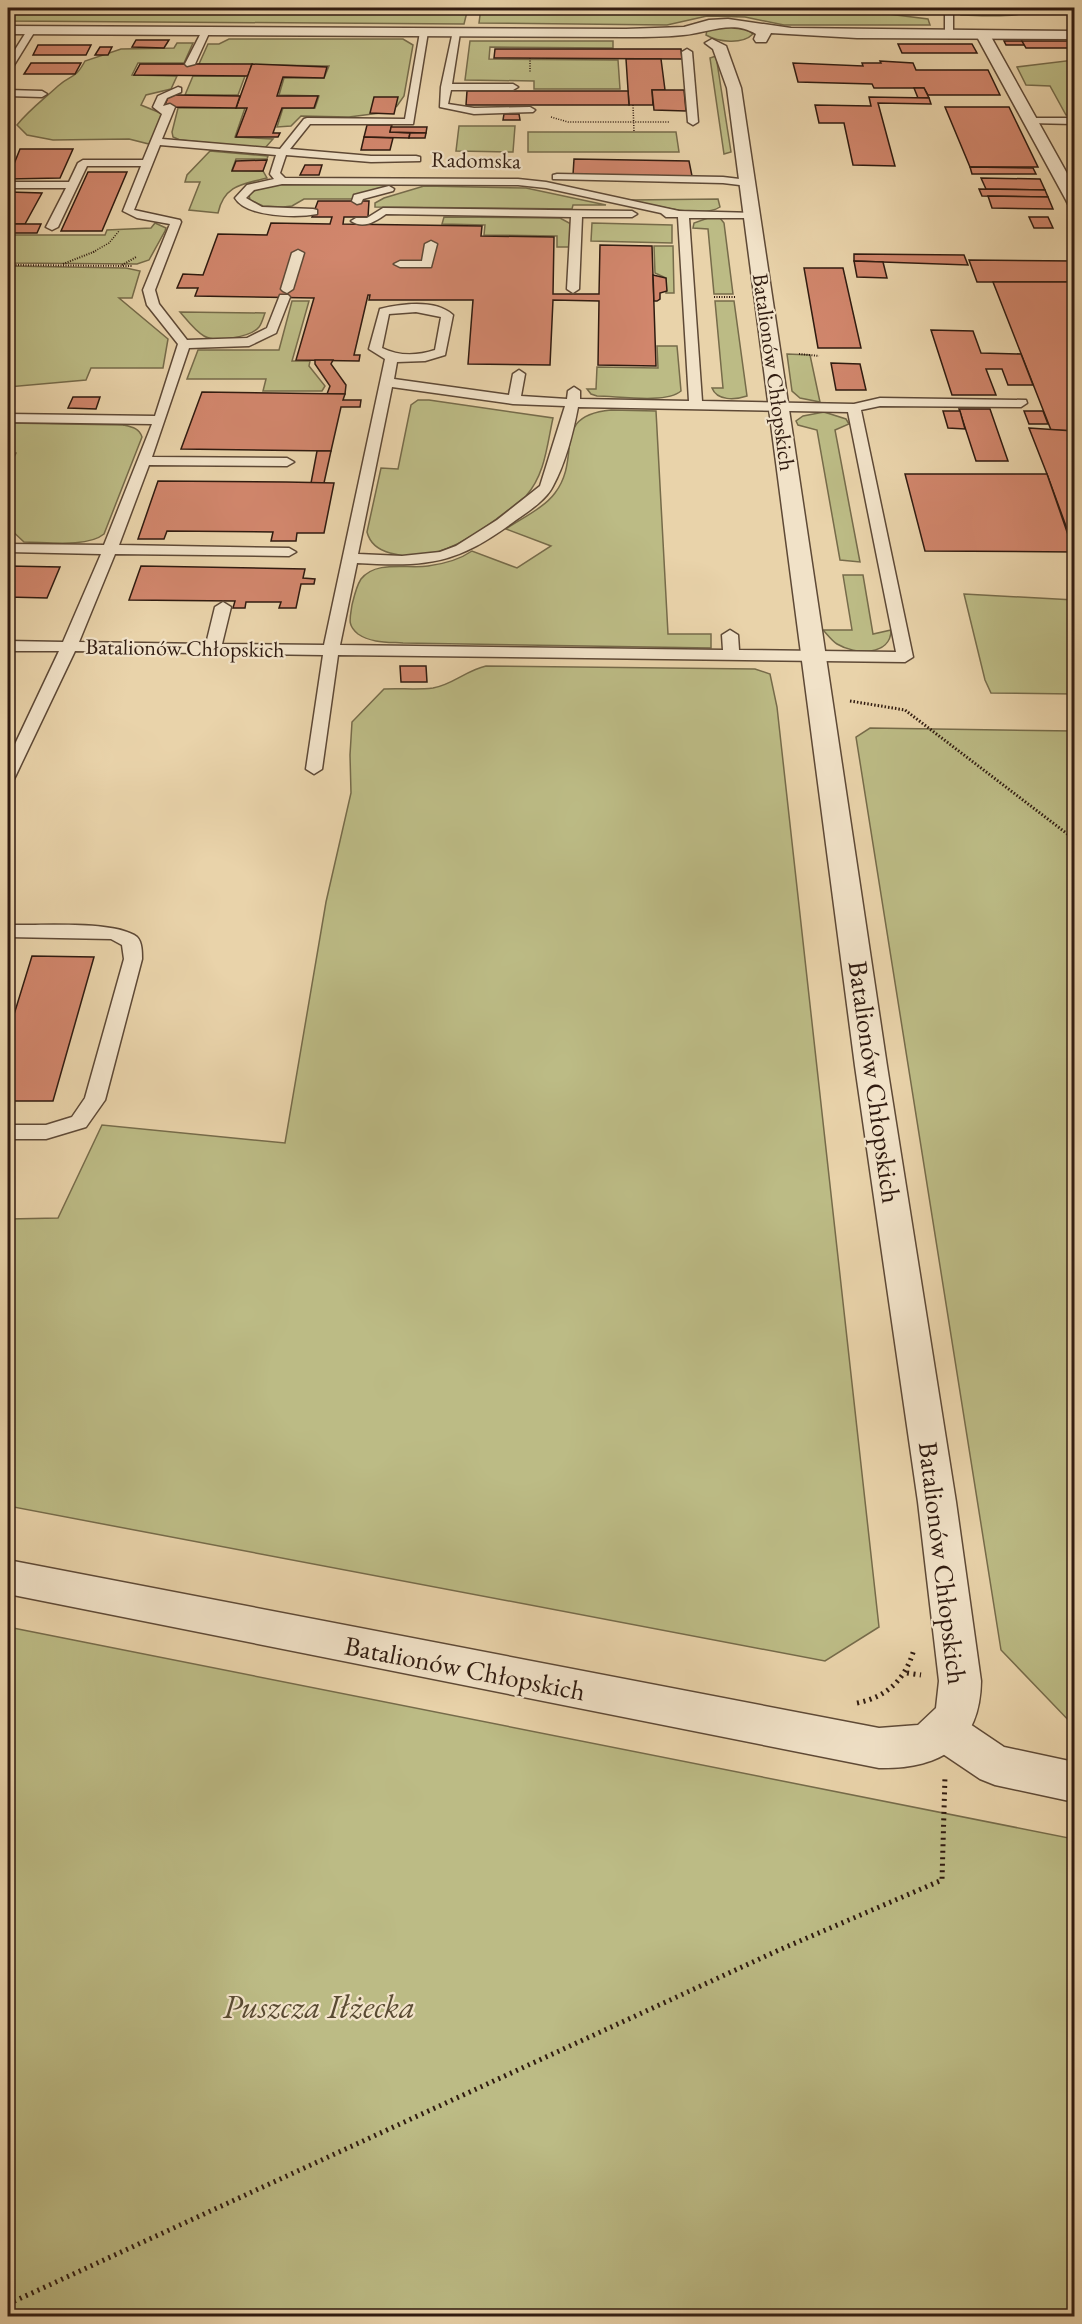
<svg xmlns="http://www.w3.org/2000/svg" width="1082" height="2324" font-family="'EB Garamond',serif">
  <style>
    .green { fill: #bcbb85; stroke: #766b4a; stroke-width: 1.5 }
    .building { fill: #d1866c; stroke: #301b10; stroke-width: 1.5 }
    .lines { fill: none; stroke-linecap: round; stroke-linejoin: round }
    .service-casing { stroke: #5e4936; stroke-width: 3 }
    .minor-casing { stroke: #5e4936; stroke-width: 3 }
    .tertiary-casing { stroke: #5e4936; stroke-width: 3 }
    .path-far3 { stroke: #301b10; stroke-width: 1.5; stroke-dasharray: 1 1.5; stroke-linecap: butt }
    .path-far2 { stroke: #301b10; stroke-width: 2; stroke-dasharray: 1 1.5; stroke-linecap: butt }
    .path-far1 { stroke: #301b10; stroke-width: 3; stroke-dasharray: 1.5 2; stroke-linecap: butt }
    .path { stroke: #301b10; stroke-width: 5; stroke-dasharray: 2 4.5; stroke-linecap: butt }
    .service { fill: #f1e2c8; fill-rule: evenodd }
    .minor { fill: #f1e2c8; fill-rule: evenodd }
    .tertiary { fill: #f1e2c8; fill-rule: evenodd }
    .labels { text-anchor: middle; dominant-baseline: central; stroke-width: 4.5; stroke-linejoin: round; paint-order: stroke }
    .far-street-label { font-size: 22px; fill: #301b10; stroke: #f1e2c8 }
    .street-label { font-size: 27px; fill: #301b10; stroke: #f1e2c8 }
    .near-park-label { font-size: 33px; font-style: italic; fill: #5a4b33; stroke: #f1e2c8 }
  </style>
  <rect width="100%" height="100%" fill="#e9d3aa"/>
  <filter id="stains"><feTurbulence type="fractalNoise" baseFrequency=".00333" numOctaves="4"/><feColorMatrix values="0 0 0 0 .2 0 0 0 0 .09 0 0 0 0 .02 0 0 0 .5 -.17"/></filter>
  <radialGradient id="worn" r=".72"><stop offset=".6" stop-color="#630" stop-opacity="0"/><stop offset="1" stop-color="#630" stop-opacity=".3"/></radialGradient>
  <g class="green">
    <polygon points="8,8 468,8 464,24 8,21"/>
    <polygon points="481,8 840,8 928,19 930,25 784,25 745,17 707,16 667,25 479,23"/>
    <path d="M962 8H1039L1042 9C1015 18 989 16 961 15Z"/>
    <path d="M715 27C728 27 743 25 753 34 742 45 718 42 706 35L707 30Z"/>
    <polygon points="229,39 403,39 413,45 404,96 397,106 388,112 349,117 301,116 291,126 277,127 283,108 315,108 319,96 279,95 284,78 324,78 329,66 199,64 208,44 219,44"/>
    <polygon points="470,41 613,41 613,48 490,47 489,59 618,60 620,89 534,89 534,81 465,80"/>
    <path d="M177 43H193L184 63H138L132 75 177 76 171 89 146 95 141 105 163 114 149 144 129 139 53 140 27 135 17 125C29 110 44 99 58 86 71 74 75 80 85 61L121 49 174 48Z"/>
    <polygon points="716,56 731,152 724,154 710,58"/>
    <polygon points="1074,60 1074,115 1066,115 1050,86 1026,85 1017,67"/>
    <polygon points="193,76 245,76 238,95 185,95"/>
    <polygon points="178,108 245,108 235,137 273,139 265,148 180,140 173,137 172,132"/>
    <polygon points="459,126 515,126 513,152 456,151"/>
    <polygon points="528,132 676,132 679,152 528,152"/>
    <path d="M210 151 268 156 267 159H236L232 170 263 171 267 178C243 184 224 185 218 213L189 210 200 182H185L187 175Z"/>
    <path d="M286 184H388L390 186 355 195 353 199H304L292 206 283 207 263 206 250 200 249 195C259 185 272 185 286 184Z"/>
    <polygon points="424,186 526,188 606,205 573,205 572,209 375,207 375,203 384,198"/>
    <path d="M718 199 720 207C702 219 650 204 629 200Z"/>
    <polygon points="444,217 560,218 571,224 571,247 557,247 557,236 484,235 485,225 442,224"/>
    <polygon points="708,218 720,218 724,223 733,294 714,294 708,229 693,228 694,223"/>
    <polygon points="155,223 166,228 165,231 149,260 137,264 8,263 8,235 105,235 107,230 151,228"/>
    <polygon points="592,223 672,225 672,243 591,241"/>
    <polygon points="654,246 673,246 674,293 666,293 666,278 655,273"/>
    <polygon points="8,266 126,268 140,271 132,298 119,298 168,339 163,368 91,368 86,380 8,387"/>
    <polygon points="292,301 309,301 292,361 310,361 309,366 325,386 322,391 263,391 266,379 187,379 198,350 279,350"/>
    <path d="M715 301H734L747 396C735 400 717 401 712 388H723Z"/>
    <path d="M180 312 265 313C263 318 262 323 259 327 251 337 215 343 204 336 195 331 187 320 180 312Z"/>
    <path d="M657 346H677L681 391C666 404 617 396 597 396L591 394 587 389H596L597 367 658 368Z"/>
    <polygon points="787,354 810,355 820,402 800,398 792,391"/>
    <path d="M418 400H429L553 418C547 445 545 475 526 496 489 525 440 568 390 553 379 550 370 544 367 532L381 468 398 469 411 405Z"/>
    <path d="M611 410 656 411 668 634H711V648L403 643C388 642 371 643 358 634 347 625 350 619 352 605 354 597 356 587 361 579 376 560 407 569 428 566 443 564 459 560 472 551L517 568 551 546 506 529C522 518 544 508 555 493 583 456 549 416 611 410Z"/>
    <polygon points="824,412 846,419 849,424 835,430 860,562 840,560 817,430 798,425 796,421 803,416"/>
    <path d="M8 423 123 425C132 427 139 428 142 437L104 534C87 548 46 542 24 542L8 527V469L16 453 8 452Z"/>
    <path d="M843 575H863L873 634 891 630C891 656 855 655 837 644 832 641 827 634 823 630H852Z"/>
    <polygon points="964,594 1074,600 1074,694 991,693 985,680"/>
    <path d="M486 666 755 669 770 674 777 707 879 1627 825 1661 8 1506V1219L58 1218 102 1125 285 1143 326 902 351 793 350 755 352 722 384 689C400 688 417 690 433 688 452 685 467 670 486 666Z"/>
    <polygon points="870,728 1074,731 1074,1726 1001,1650 856,737"/>
    <polygon points="8,1627 1074,1839 1074,2316 8,2316"/>
  </g>
  <g class="building">
    <polygon points="136,40 169,40 164,48 132,47"/>
    <polygon points="1004,41 1022,41 1025,45 1006,45"/>
    <polygon points="1022,41 1074,41 1074,48 1026,48"/>
    <polygon points="898,44 972,44 977,53 902,53"/>
    <polygon points="38,45 91,45 86,55 33,55"/>
    <polygon points="100,47 112,47 108,55 95,55"/>
    <polygon points="495,49 681,49 682,59 494,58"/>
    <polygon points="626,59 661,59 665,90 652,90 653,105 629,105"/>
    <polygon points="880,61 913,63 916,70 988,70 1000,95 928,95 924,88 874,88 872,84 798,82 793,63 863,66 862,63 881,63"/>
    <polygon points="31,63 81,63 75,74 24,74"/>
    <polygon points="140,64 252,64 248,76 134,75"/>
    <polygon points="252,64 327,67 324,78 283,77 277,96 318,96 314,108 282,108 273,133 280,133 278,137 236,137 247,108 236,108"/>
    <polygon points="914,88 924,88 929,98 918,98"/>
    <polygon points="652,90 684,90 686,111 654,110"/>
    <polygon points="467,91 628,91 629,105 466,105"/>
    <polygon points="169,95 176,95 240,96 236,108 164,107"/>
    <polygon points="374,97 398,97 394,114 370,113"/>
    <polygon points="869,97 929,98 931,104 878,103 895,166 853,165 844,123 819,123 815,105 871,106"/>
    <polygon points="945,107 1009,107 1038,167 970,167"/>
    <polygon points="504,114 519,114 520,120 503,120"/>
    <polygon points="367,125 392,125 390,132 410,133 409,138 364,137"/>
    <polygon points="391,127 427,127 426,133 390,132"/>
    <polygon points="410,133 426,133 425,138 409,138"/>
    <polygon points="364,137 393,138 390,150 361,150"/>
    <polygon points="20,149 73,149 60,178 8,179"/>
    <polygon points="574,159 689,161 692,176 573,175"/>
    <polygon points="267,160 263,171 232,171 236,161"/>
    <polygon points="305,165 322,165 319,175 300,175"/>
    <polygon points="970,167 1033,168 1036,174 972,174"/>
    <polygon points="88,172 127,172 102,231 61,231"/>
    <polygon points="981,178 1040,179 1045,190 986,189"/>
    <polygon points="979,189 1045,190 1048,197 982,196"/>
    <polygon points="9,192 42,193 25,224 8,224"/>
    <polygon points="988,196 1048,197 1053,209 992,208"/>
    <polygon points="318,201 369,201 368,217 344,217 343,224 482,226 481,236 554,237 553,294 599,294 600,245 652,246 656,366 598,365 599,301 553,300 550,365 468,364 473,300 369,300 370,295 368,295 354,355 360,355 359,361 296,360 314,298 195,296 198,288 177,288 183,274 203,275 218,234 267,235 271,223 330,224 332,217 312,217"/>
    <polygon points="1029,217 1048,217 1053,228 1034,228"/>
    <polygon points="8,224 41,224 37,233 8,233"/>
    <polygon points="854,254 964,255 968,265 854,261"/>
    <polygon points="969,260 1074,261 1074,282 977,282"/>
    <polygon points="854,261 883,262 887,278 857,277"/>
    <polygon points="804,268 843,268 861,348 818,348"/>
    <polygon points="653,275 666,278 667,291 660,293 660,299 657,301 654,301"/>
    <polygon points="993,282 1074,282 1074,431 1051,430"/>
    <polygon points="931,330 973,331 981,353 1021,354 1033,385 1008,385 1002,369 986,369 996,395 952,395"/>
    <polygon points="315,360 333,360 331,364 346,385 345,394 327,394 330,386 315,364"/>
    <polygon points="831,363 860,364 866,390 836,390"/>
    <polygon points="202,392 345,394 343,400 361,400 360,407 341,407 331,451 181,449"/>
    <polygon points="73,397 100,397 96,409 68,408"/>
    <polygon points="959,409 990,409 1008,461 976,461"/>
    <polygon points="943,411 960,411 965,429 948,428"/>
    <polygon points="1024,411 1043,411 1048,424 1029,424"/>
    <polygon points="1029,428 1074,431 1074,548 1047,474"/>
    <polygon points="317,451 331,451 324,483 311,483"/>
    <polygon points="905,474 1047,474 1074,552 925,551"/>
    <polygon points="158,481 286,482 334,483 324,533 297,533 296,541 271,541 273,532 167,531 164,539 138,539"/>
    <polygon points="8,566 60,567 47,598 8,597"/>
    <polygon points="141,566 305,569 303,578 315,579 314,584 301,584 296,608 279,608 281,602 246,602 245,608 233,608 235,601 129,600"/>
    <polygon points="400,666 426,666 427,682 401,682"/>
    <polygon points="32,956 94,957 53,1101 8,1101 8,1034"/>
  </g>
  <g class="lines">
    <g class="service-casing">
      <g id="service">
        <polygon points="945,8 953,8 953,35 949,38 945,35"/>
        <polygon points="28,29 35,31 11,70 8,71 8,61"/>
        <polygon points="203,29 210,31 195,64 187,66 185,64"/>
        <path d="M424 29 428 32 413 124H310L290 149 371 156H416L420 157V161L371 162 286 155 280 173 285 178 518 179 546 182 679 211 756 213 757 215 752 218H689L702 401 854 404 880 398 1026 400 1027 403 1021 407 880 406 861 410 913 657 905 662 338 655 322 769 314 774 306 769 323 655 75 651 16 775 14 779 8 780V759L59 651H8V641L63 642 101 554 8 552V544L104 545 152 424 8 422V414L155 416 178 344 147 305 143 290 170 224 137 218 123 211 141 166H87L58 227 52 230 46 227 66 188H8V182H69L78 163 83 160H143L162 114 153 107 158 96 178 87 181 88V92L167 98 163 106 170 104 175 107 162 139 280 149 304 119 307 118 405 119 420 32ZM160 145 276 155 270 174 274 179 247 185 235 198C246 217 297 218 317 214V210L313 209 262 207 246 198 254 190 282 184 518 185 546 188 661 213 666 217H678L689 401 580 399V391L574 387 568 391 567 399 521 396 525 374 519 370 513 374 509 395 394 379 397 362 425 361 445 355 453 315C435 299 401 304 380 309L369 349 385 359 324 645 222 644 231 607 223 602 215 607 206 644 79 642 115 554 289 556 296 552 289 548 119 545 149 465 287 466 294 462 287 458 152 457 189 348 249 346 276 333 290 297 288 295H280L267 328 247 338 187 340 159 304 155 290 181 222 180 220 134 210ZM416 312 441 317 435 350C417 356 398 356 382 348L389 314ZM392 387 513 404 565 406 540 486 497 520 456 546 440 552 402 556 358 554ZM578 407 848 412 896 652 739 650 738 635 730 630 722 635 723 650 340 645 357 563C429 567 457 564 516 520 529 511 546 500 553 486 566 462 573 433 578 407Z"/>
        <polygon points="453,31 460,33 452,84 513,84 518,87 513,90 451,90 448,104 474,108 530,107 535,110 533,112 474,114 440,107 441,87"/>
        <polygon points="687,49 692,52 698,122 693,125 688,122 682,52"/>
        <polygon points="8,90 42,91 47,94 42,97 8,96"/>
        <polygon points="1031,118 1074,118 1074,124 1028,123 1028,119"/>
        <polygon points="557,174 723,177 748,180 753,183 748,186 723,183 553,179 553,175"/>
        <polygon points="389,186 394,189 393,191 363,199 361,203 357,204 352,201 354,195"/>
        <path d="M383 208 632 211 637 214 632 217H582L579 289 573 293 567 289 571 217 386 214C375 222 363 229 351 221L356 218H367Z"/>
        <polygon points="431,241 437,244 431,267 400,267 394,264 400,261 422,261 425,244"/>
        <polygon points="298,250 304,253 293,289 287,293 283,291 281,289 292,253"/>
        <path d="M8 925C38 926 115 920 137 937 142 942 142 952 142 959L105 1100 86 1127 46 1139H8V1125H46L72 1117 85 1098 124 959 122 945 111 939 8 937Z"/>
      </g>
    </g>
    <g class="minor-casing">
      <g id="minor">
        <polygon points="983,31 990,35 1074,186 1074,205 1068,204 1066,200 976,35"/>
        <polygon points="946,1712 961,1718 1004,1747 1074,1762 1074,1802 995,1785 980,1779 931,1746 925,1732 931,1718"/>
      </g>
    </g>
    <g class="tertiary-casing">
      <g id="tertiary">
        <path d="M728 19 791 28 1074 31V39L857 38 771 33 766 42H756L754 39 756 34C733 19 707 33 683 35 664 37 645 37 626 37L8 34V26L626 29 684 27 709 20Z"/>
        <path d="M712 39 726 46 741 88 887 1066 956 1502 981 1681C980 1746 940 1769 879 1768L8 1594V1560L879 1728 918 1725 936 1708 939 1681 918 1502 855 1066 727 88 713 49 705 43Z"/>
      </g>
    </g>
    <g class="path-far3">
      <polyline points="530,58 530,72"/>
      <polyline points="633,105 634,132"/>
      <polyline points="551,117 568,122 669,122"/>
      <polyline points="93,252 109,243 119,231"/>
    </g>
    <g class="path-far2">
      <polyline points="63,264 96,251"/>
      <polyline points="8,265 133,266"/>
      <polyline points="122,265 136,257"/>
      <polyline points="714,297 736,297"/>
      <polyline points="799,354 819,356"/>
    </g>
    <polyline class="path-far1" points="850,701 905,710 1074,839"/>
    <g class="path">
      <polyline points="907,1673 921,1675"/>
      <path d="M857 1703C887 1697 906 1679 914 1649"/>
      <polyline points="8,2304 779,1950 942,1880 945,1776"/>
    </g>
    <use href="#service" class="service"/>
    <use href="#minor" class="minor"/>
    <use href="#tertiary" class="tertiary"/>
  </g>
  <g class="labels">
    <g class="far-street-label">
      <text transform="translate(476 160) rotate(1)">Radomska</text>
      <text transform="translate(774 372) rotate(82)">Batalionów Chłopskich</text>
      <text transform="translate(185 648) rotate(1)">Batalionów Chłopskich</text>
    </g>
    <g class="street-label">
      <text transform="translate(875 1082) rotate(82)">Batalionów Chłopskich</text>
      <text transform="translate(943 1563) rotate(83)">Batalionów Chłopskich</text>
      <text transform="translate(465 1668) rotate(11)">Batalionów Chłopskich</text>
    </g>
    <g class="near-park-label">
      <text x="319" y="2006">Puszcza Iłżecka</text>
    </g>
  </g>
  <rect width="1082" height="2324" fill="none" stroke="#e9d3aa" stroke-width="30"/>
  <rect x="9" y="9" width="1064" height="2306" fill="none" stroke="#301b10" stroke-width="3"/>
  <rect x="15" y="15" width="1052" height="2294" fill="none" stroke="#301b10" stroke-width="1.5"/>
  <rect width="100%" height="100%" filter="url(#stains)"/>
  <rect width="100%" height="100%" fill="url(#worn)"/>
</svg>
